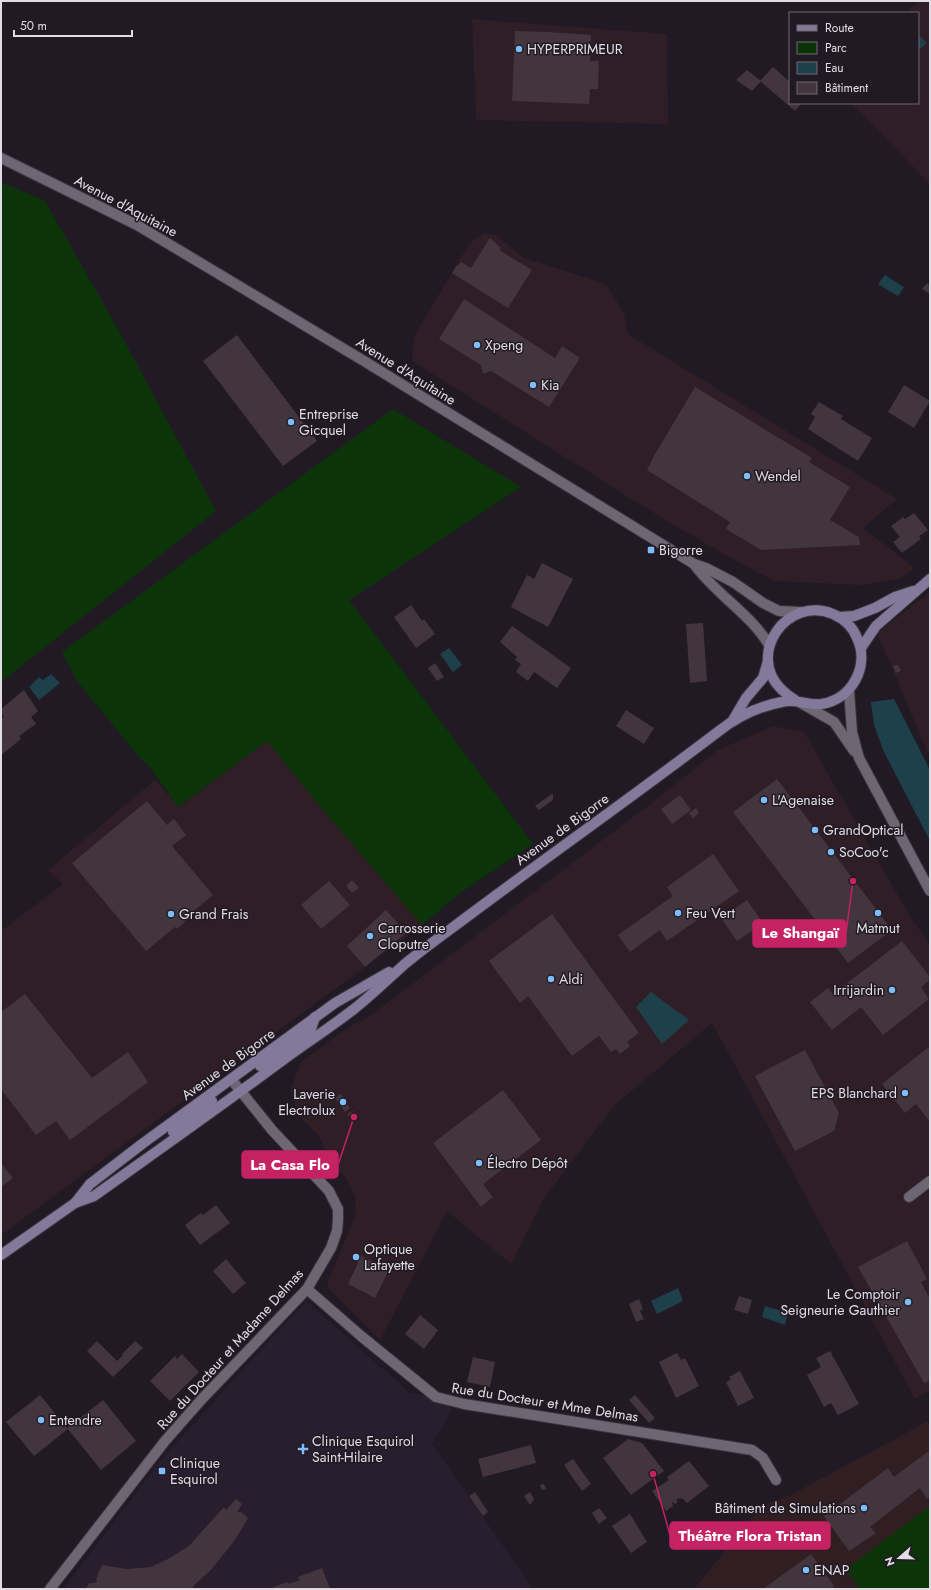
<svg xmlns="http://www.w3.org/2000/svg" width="931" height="1590" font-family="Jost,sans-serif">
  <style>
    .commercial { fill: #2f1e26 }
    .built { fill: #291e2e }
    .education { fill: #301e23 }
    .green { fill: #0b3508 }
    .water { fill: #1d404a }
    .building { fill: #43353d }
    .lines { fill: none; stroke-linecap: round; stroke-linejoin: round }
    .minor-casing { stroke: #3a353c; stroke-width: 12 }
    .tertiary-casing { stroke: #3a353c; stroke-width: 12 }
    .secondary-casing { stroke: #3a353c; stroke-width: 12 }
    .minor { stroke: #6f6674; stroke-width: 10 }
    .tertiary { stroke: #6f6674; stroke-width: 10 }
    .secondary { stroke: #827a9a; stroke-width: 10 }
    .poi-dot { fill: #7fbdf9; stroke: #211a24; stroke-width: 1.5 }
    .labels { text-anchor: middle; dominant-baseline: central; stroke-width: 3; stroke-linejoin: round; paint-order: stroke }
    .poi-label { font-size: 14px; fill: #e2dde4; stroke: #211a24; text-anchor: start }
    .street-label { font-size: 14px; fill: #e2dde4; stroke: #211a24 }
    .leader { fill: none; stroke: #c42262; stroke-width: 1.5 }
    .callout-dot { fill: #c42262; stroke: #211a24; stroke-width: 1.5 }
    .callout { fill: #c42262; stroke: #c42262; stroke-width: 1.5 }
    .callout-label { font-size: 15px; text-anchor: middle; font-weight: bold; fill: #fff }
  </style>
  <rect width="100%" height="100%" fill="#211a24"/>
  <g class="commercial">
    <polygon points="920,1 930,1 930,184 851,103 918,103 918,13 906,13"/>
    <polygon points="472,19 667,34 668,124 476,120"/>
    <polygon points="484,233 496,235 524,258 606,284 624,313 628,334 897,499 863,528 915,568 900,579 860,585 775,581 747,567 665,520 412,361 414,336 469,244"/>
    <polygon points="930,592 930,758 877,633"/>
    <polygon points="773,726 804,732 912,920 930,944 930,1390 915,1399 712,1023 615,1105 544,1198 511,1264 447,1211 380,1340 329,1289 327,1283 354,1219 356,1199 346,1178 330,1161 318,1135 300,1117 291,1095 291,1088 301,1062 346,1029 371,1015 653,802 718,750"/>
    <polygon points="267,741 289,763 320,806 422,925 1,1235 1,931 63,884 48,870 155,780 179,807"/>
  </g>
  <polygon class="built" points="306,1301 410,1393 436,1397 452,1409 432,1444 533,1589 63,1589 165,1455"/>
  <polygon class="education" points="930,1420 930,1589 694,1589 760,1508 771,1502 791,1495"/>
  <g class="green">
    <polygon points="1,182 45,201 120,333 216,511 1,682"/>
    <polygon points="393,409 521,487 349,600 533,844 460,893 422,925 324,811 267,741 178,807 151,768 139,757 77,681 62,652"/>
    <polygon points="930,1506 930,1589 860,1589 846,1569"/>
  </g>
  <g class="water">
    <polygon points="918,34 927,43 919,50 918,49"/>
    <polygon points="885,275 904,287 898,296 878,284"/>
    <polygon points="449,648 462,665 453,672 440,654"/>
    <polygon points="51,674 60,683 39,700 29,687 39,677 43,680"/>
    <polygon points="894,699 930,770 930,841 884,752 874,725 871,702"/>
    <polygon points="651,992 689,1020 662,1044 636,1007"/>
    <polygon points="678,1288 683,1301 657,1314 651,1301"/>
    <polygon points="765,1306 788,1313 785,1325 762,1317"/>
  </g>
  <g class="building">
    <polygon points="515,31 548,32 591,35 590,61 599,61 598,89 590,89 589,104 512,101"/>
    <polygon points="773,67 790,82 790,103 802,103 795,111 760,81"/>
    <polygon points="747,70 761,81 752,91 736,80"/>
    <polygon points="490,238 501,248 499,250 532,270 508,308 452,273 457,265 458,266 461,262 471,268"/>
    <polygon points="927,283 930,285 930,294 922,289"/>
    <polygon points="464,299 555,358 562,346 580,358 549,407 491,371 483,374 481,365 439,339"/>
    <polygon points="237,335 317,441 283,466 203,361"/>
    <polygon points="904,385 930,401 914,428 888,412"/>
    <polygon points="695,387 812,458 809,462 850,487 830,520 859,537 860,545 761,550 726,529 730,522 647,470 655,454"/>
    <polygon points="819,402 843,416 841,419 872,438 858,461 808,429 815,417 811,414"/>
    <polygon points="914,513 928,530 919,536 921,539 902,553 893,542 900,537 891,526 903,517 905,519"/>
    <polygon points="542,563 573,579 548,627 511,607 527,575 534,579"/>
    <polygon points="411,605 422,621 424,619 435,634 416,648 394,617"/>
    <polygon points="703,623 707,681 690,683 686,624"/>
    <polygon points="512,626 571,668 557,688 534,672 528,681 516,672 521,664 515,660 517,657 500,642"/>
    <polygon points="435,663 444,677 437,681 428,668"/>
    <polygon points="898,665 901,671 896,673 893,666"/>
    <polygon points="24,690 38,711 31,717 36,724 19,736 21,739 1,755 1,719 4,717 1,713 1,709"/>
    <polygon points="626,710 654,728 644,744 616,726"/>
    <polygon points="777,779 892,930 848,963 733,812"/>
    <polygon points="553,793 553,800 539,810 535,806"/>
    <polygon points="680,795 691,810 672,824 661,809"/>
    <polygon points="147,801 167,825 174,819 186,835 172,846 213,895 184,919 186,921 177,929 175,927 146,951 72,863"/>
    <polygon points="696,808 699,813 693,818 689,813"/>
    <polygon points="713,854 739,891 667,941 660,930 630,952 618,935 673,896 667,887"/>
    <polygon points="352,880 359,888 352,893 346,886"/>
    <polygon points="329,881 350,905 321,929 301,905"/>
    <polygon points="747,900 763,923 737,941 721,918"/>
    <polygon points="386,910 406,933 365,967 347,946"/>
    <polygon points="552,914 639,1033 627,1042 630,1046 620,1054 616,1049 611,1052 599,1036 572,1056 528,996 520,1003 489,961"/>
    <polygon points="902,941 930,977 930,980 921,987 929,999 883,1035 861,1007 832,1030 810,1002 828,988 833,994"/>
    <polygon points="25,994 92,1078 128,1052 148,1082 70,1140 56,1121 36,1135 1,1089 1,1012"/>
    <polygon points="930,1046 930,1122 916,1104 905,1113 882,1084"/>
    <polygon points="805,1050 839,1113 834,1131 795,1151 755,1076"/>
    <polygon points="503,1090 541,1140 483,1184 493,1197 481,1207 433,1143"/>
    <polygon points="341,1094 350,1108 345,1112 335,1098"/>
    <polygon points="353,1111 358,1118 352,1122 347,1114"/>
    <polygon points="1,1163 13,1178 1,1187"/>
    <polygon points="216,1205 230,1223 200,1245 185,1225 201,1213 203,1215"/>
    <polygon points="907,1241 927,1279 921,1282 930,1299 930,1381 924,1383 858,1267"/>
    <polygon points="360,1255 389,1270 375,1298 348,1284 358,1263 357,1262"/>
    <polygon points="226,1259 246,1283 233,1294 213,1271"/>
    <polygon points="739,1296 752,1300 748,1314 734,1310"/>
    <polygon points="639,1299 643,1309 640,1311 644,1319 636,1322 629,1304"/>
    <polygon points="420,1315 438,1330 424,1349 405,1334"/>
    <polygon points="97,1341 117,1361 123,1355 122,1354 135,1341 143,1348 113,1377 87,1351"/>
    <polygon points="830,1351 859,1404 838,1415 831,1403 824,1407 807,1375 821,1367 816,1358"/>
    <polygon points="677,1353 681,1360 685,1358 699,1386 676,1398 659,1362"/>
    <polygon points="182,1354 199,1372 170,1401 150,1381 175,1356 177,1359"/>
    <polygon points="473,1357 495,1362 490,1387 467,1382"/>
    <polygon points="740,1371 754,1398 738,1406 726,1382 731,1379 729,1377"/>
    <polygon points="40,1395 67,1428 103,1400 136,1441 101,1470 68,1429 34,1456 6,1422"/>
    <polygon points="635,1395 655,1418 649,1423 629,1400"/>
    <polygon points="628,1439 642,1443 664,1471 631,1495 603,1458"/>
    <polygon points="531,1445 536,1463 483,1477 478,1459"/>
    <polygon points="930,1450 930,1497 927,1499 920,1488 870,1527 876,1533 849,1551 824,1516 888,1468 894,1477"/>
    <polygon points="573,1459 591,1484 582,1491 564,1465"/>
    <polygon points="689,1461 709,1486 687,1503 682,1498 680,1499 679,1498 676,1500 678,1502 675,1504 673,1502 672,1503 673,1506 666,1511 652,1491 669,1480 667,1477"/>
    <polygon points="544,1484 546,1489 542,1490 540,1485"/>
    <polygon points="475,1492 488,1512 483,1516 469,1496"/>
    <polygon points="530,1492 534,1499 530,1505 524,1496"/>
    <polygon points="236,1499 242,1504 237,1512 241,1512 248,1518 235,1540 210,1571 193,1586 194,1589 86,1589 89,1583 95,1583 97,1581 96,1579 102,1565 127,1569 151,1567 168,1559 189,1546 224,1507 226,1510"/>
    <polygon points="599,1508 607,1518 599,1524 592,1513"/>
    <polygon points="630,1514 647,1542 631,1553 612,1526"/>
    <polygon points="811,1554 834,1586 830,1589 763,1589"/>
    <polygon points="322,1568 330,1589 269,1589 287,1582 288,1584 300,1580 298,1577"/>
  </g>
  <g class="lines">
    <g class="minor-casing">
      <g id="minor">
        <polyline points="909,1197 930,1181"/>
        <polyline points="307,1289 361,1336 436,1397 464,1404 752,1450 763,1458 776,1480"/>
      </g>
    </g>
    <g class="tertiary-casing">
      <g id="tertiary">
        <path d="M1 158 137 225 364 361 694 564C715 594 750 613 769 645"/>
        <polyline points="694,564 706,568 733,582 763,603 779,611 801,612"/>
        <polyline points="849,690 852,732 859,758 930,891"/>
        <polyline points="799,702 834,722 854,751"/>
        <polyline points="50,1589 165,1441 201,1400 307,1289 331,1248 337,1231 338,1220 338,1209 329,1191 272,1130 235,1084"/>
      </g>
    </g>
    <g class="secondary-casing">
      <g id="secondary">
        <polyline points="839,617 854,616 875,608 895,597 913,591"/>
        <polyline points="861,648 876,626 930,579"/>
        <polyline points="733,720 746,698 763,678 768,661"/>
        <polyline points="260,1066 311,1029 315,1017"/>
        <polyline points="173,1132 212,1101"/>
        <polyline points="75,1203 90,1184 142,1144 335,1003 389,972"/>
        <path d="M1 1255 75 1203 94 1196C157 1151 221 1106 283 1060 306 1043 331 1027 354 1009 372 995 389 978 406 963 421 951 437 939 452 928 541 861 631 798 719 731 737 717 760 706 782 702 796 698 808 706 822 704 852 699 870 666 857 638 853 627 844 619 833 614 787 595 746 654 781 689 785 693 790 697 795 700"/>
      </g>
    </g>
    <use href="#minor" class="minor"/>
    <use href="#tertiary" class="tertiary"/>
    <use href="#secondary" class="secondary"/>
  </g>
  <g class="poi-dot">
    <circle cx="519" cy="49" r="4"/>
    <circle cx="477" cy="345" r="4"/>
    <circle cx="533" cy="385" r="4"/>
    <circle cx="291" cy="422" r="4"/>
    <circle cx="747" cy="476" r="4"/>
    <rect x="647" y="546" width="8" height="8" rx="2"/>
    <circle cx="764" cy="800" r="4"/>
    <circle cx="815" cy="830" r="4"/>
    <circle cx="831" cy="852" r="4"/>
    <circle cx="678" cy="913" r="4"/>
    <circle cx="878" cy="913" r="4"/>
    <circle cx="171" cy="914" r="4"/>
    <circle cx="370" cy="936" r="4"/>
    <circle cx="551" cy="979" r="4"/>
    <circle cx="892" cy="990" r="4"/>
    <circle cx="905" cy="1093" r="4"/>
    <circle cx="343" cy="1102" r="4"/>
    <circle cx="479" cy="1163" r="4"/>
    <circle cx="356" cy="1257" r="4"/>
    <circle cx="908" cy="1302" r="4"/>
    <circle cx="41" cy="1420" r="4"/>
    <path d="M301 1443h4v4h4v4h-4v4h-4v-4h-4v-4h4z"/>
    <rect x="158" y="1467" width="8" height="8" rx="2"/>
    <circle cx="864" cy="1508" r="4"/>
    <circle cx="806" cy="1570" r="4"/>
  </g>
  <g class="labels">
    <g class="poi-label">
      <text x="527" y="49">HYPERPRIMEUR</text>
      <text x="485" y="345">Xpeng</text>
      <text x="541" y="385">Kia</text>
      <text x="299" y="414">Entreprise<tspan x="299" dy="16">Gicquel</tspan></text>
      <text x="755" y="476">Wendel</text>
      <text x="659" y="550">Bigorre</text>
      <text x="772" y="800">L'Agenaise</text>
      <text x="823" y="830">GrandOptical</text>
      <text x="839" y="852">SoCoo'c</text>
      <text x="686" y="913">Feu Vert</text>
      <text x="179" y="914">Grand Frais</text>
      <text x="378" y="928">Carrosserie<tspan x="378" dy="16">Cloputre</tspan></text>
      <text x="878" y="928" text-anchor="middle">Matmut</text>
      <text x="559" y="979">Aldi</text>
      <text x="884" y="990" text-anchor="end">Irrijardin</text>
      <text x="897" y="1093" text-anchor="end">EPS Blanchard</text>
      <text x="335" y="1094" text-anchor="end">Laverie<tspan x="335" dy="16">Electrolux</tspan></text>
      <text x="487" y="1163">Électro Dépôt</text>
      <text x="364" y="1249">Optique<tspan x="364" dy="16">Lafayette</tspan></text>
      <text x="900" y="1294" text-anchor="end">Le Comptoir<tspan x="900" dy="16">Seigneurie Gauthier</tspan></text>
      <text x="49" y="1420">Entendre</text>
      <text x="312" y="1441">Clinique Esquirol<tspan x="312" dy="16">Saint-Hilaire</tspan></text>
      <text x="170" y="1463">Clinique<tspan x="170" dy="16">Esquirol</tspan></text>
      <text x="856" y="1508" text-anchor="end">Bâtiment de Simulations</text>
      <text x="814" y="1570">ENAP</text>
    </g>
    <g class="street-label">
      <text transform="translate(126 206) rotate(28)">Avenue d'Aquitaine</text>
      <text transform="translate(406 371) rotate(32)">Avenue d'Aquitaine</text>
      <text transform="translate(562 829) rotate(-36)">Avenue de Bigorre</text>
      <text transform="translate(228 1064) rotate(-36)">Avenue de Bigorre</text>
      <text transform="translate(230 1349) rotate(-48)">Rue du Docteur et Madame Delmas</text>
      <text transform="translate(545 1402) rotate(9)">Rue du Docteur et Mme Delmas</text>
    </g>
  </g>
  <path class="leader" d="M853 881L846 933M354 1117L338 1165M653 1474L670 1535"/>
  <g class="callout-dot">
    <circle cx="853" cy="881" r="4"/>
    <circle cx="354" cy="1117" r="4"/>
    <circle cx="653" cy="1474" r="4"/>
  </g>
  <g class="callout">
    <rect x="753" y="920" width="93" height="27" rx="4"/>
    <rect x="242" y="1151" width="96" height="27" rx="4"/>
    <rect x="670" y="1522" width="160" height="27" rx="4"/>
  </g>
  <g class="callout-label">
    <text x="800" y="938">Le Shangaï</text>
    <text x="290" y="1170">La Casa Flo</text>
    <text x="750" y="1541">Théâtre Flora Tristan</text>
  </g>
  <rect width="931" height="1590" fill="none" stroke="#e2dde4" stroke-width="4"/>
  <rect x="789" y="12" width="130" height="92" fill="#211a24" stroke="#6e6871"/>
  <rect x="797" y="25" width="20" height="6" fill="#827a9a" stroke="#6e6871"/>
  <text x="825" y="32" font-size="12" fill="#e2dde4">Route</text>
  <rect x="797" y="42" width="20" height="12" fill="#0b3508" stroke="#6e6871"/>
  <text x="825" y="52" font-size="12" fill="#e2dde4">Parc</text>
  <rect x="797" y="62" width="20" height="12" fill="#1d404a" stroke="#6e6871"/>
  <text x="825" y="72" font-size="12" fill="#e2dde4">Eau</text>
  <rect x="797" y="82" width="20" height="12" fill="#43353d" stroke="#6e6871"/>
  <text x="825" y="92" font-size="12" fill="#e2dde4">Bâtiment</text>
  <g transform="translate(899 1558) rotate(250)" stroke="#211a24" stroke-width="3" paint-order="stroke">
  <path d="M0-3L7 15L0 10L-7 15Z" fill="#e2dde4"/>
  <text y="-6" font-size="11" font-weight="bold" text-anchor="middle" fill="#e2dde4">N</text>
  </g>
  <path d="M14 30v6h118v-6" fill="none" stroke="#e2dde4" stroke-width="2"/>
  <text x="20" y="30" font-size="12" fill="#e2dde4" stroke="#211a24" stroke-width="3" paint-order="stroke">50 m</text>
</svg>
